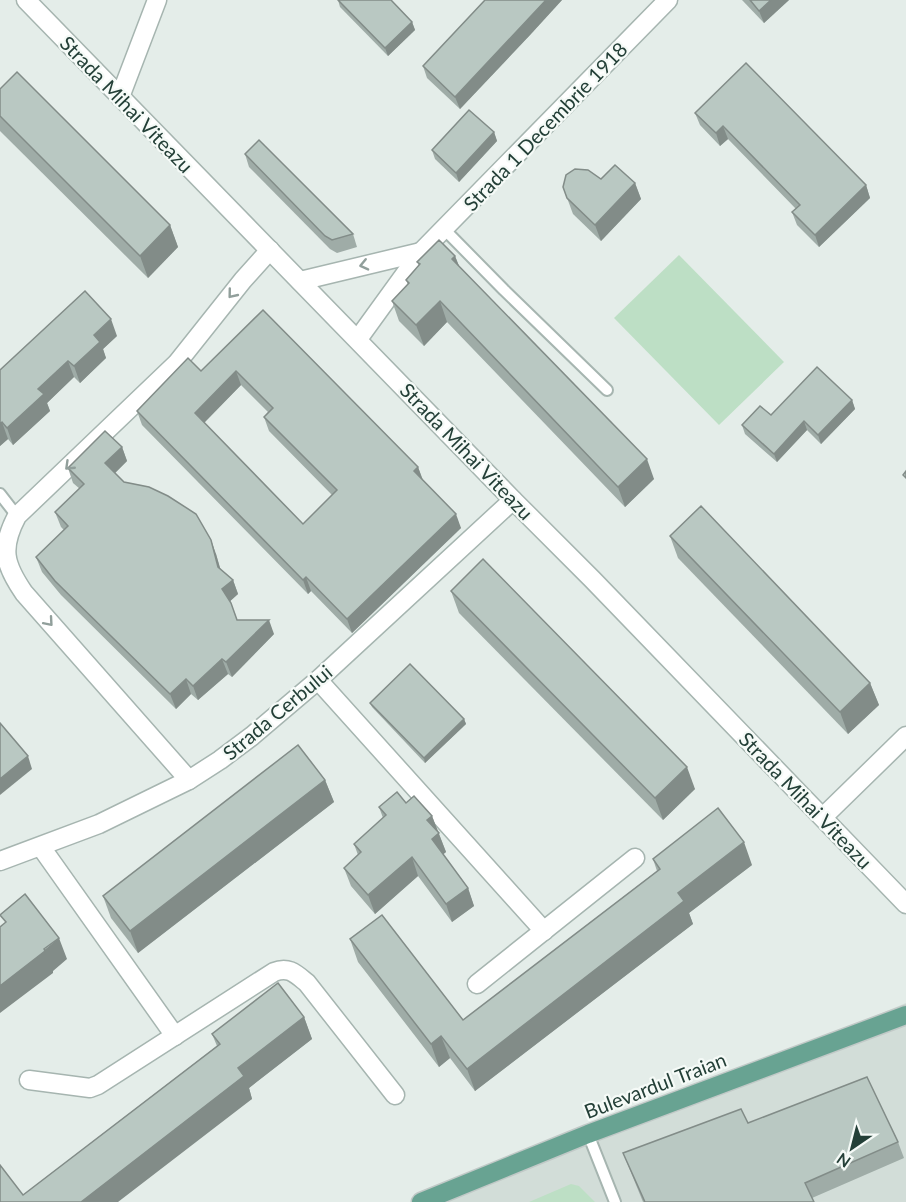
<svg xmlns="http://www.w3.org/2000/svg" width="906" height="1202" font-family="Lato,sans-serif">
  <style>
    .built { fill: #d2ddd8 }
    .green { fill: #bddfc5 }
    .lines { fill: none; stroke-linecap: round; stroke-linejoin: round }
    .lane-casing { stroke: #a6b5b0; stroke-width: 14 }
    .street-casing { stroke: #a6b5b0; stroke-width: 21 }
    .primary-casing { stroke: #c1c9c7; stroke-width: 21 }
    .lane { stroke: #fff; stroke-width: 10 }
    .street { stroke: #fff; stroke-width: 18 }
    .primary { stroke: #68a392; stroke-width: 18 }
    .wall { fill: #9faca7; fill-rule: evenodd }
    .shaded-wall { fill: #828c88 }
    .building { fill: #b9c8c2; stroke: #828c88; stroke-width: 1.5; fill-rule: evenodd }
    .oneway { stroke: #919f9b }
    .labels { text-anchor: middle; dominant-baseline: central; stroke-width: 4.5; stroke-linejoin: round; paint-order: stroke }
    .street-label { font-size: 20px; fill: #233f37; stroke: #f5faf7 }
  </style>
  <rect width="100%" height="100%" fill="#e4ede9"/>
  <polygon class="built" points="906,1003 906,1202 421,1202 588,1134"/>
  <g class="green">
    <polygon points="679,255 784,362 719,425 614,318"/>
    <polygon points="571,1184 579,1186 595,1202 529,1202"/>
  </g>
  <g class="lines">
    <g class="lane-casing">
      <g id="lane">
        <polyline points="444,229 504,290 607,390"/>
        <polyline points="0,494 17,516"/>
        <polyline points="588,1134 615,1202"/>
      </g>
    </g>
    <g class="street-casing">
      <g id="street">
        <polyline points="26,0 513,500 592,579 906,904"/>
        <polyline points="120,97 157,0"/>
        <polyline points="300,281 421,252"/>
        <polyline points="358,339 421,252 668,0"/>
        <polyline points="318,680 544,931"/>
        <path d="M189 780 24 593C4 564 0 548 17 516L177 363 243 280 270 250"/>
        <polyline points="823,817 906,736"/>
        <polyline points="41,847 175,1036"/>
        <polyline points="0,861 99,824 189,780 220,760 252,736 318,680 513,500"/>
        <polyline points="477,984 635,858"/>
        <path d="M29 1080 90 1088 98 1085 274 972C289 966 296 974 307 983L395 1095"/>
      </g>
    </g>
    <g class="primary-casing">
      <polyline id="primary" points="421,1202 588,1134 906,1015"/>
    </g>
    <use href="#lane" class="lane"/>
    <use href="#street" class="street"/>
    <use href="#primary" class="primary"/>
  </g>
  <g class="wall">
    <polygon points="338,0 391,0 412,22 415,30 388,56 340,7"/>
    <polygon points="485,0 562,0 530,35 460,109 427,78 423,66"/>
    <polygon points="742,0 789,0 764,23"/>
    <polygon points="695,113 866,185 870,198 819,247 797,225 792,212 796,209 728,139 720,146 700,125"/>
    <polygon points="0,116 170,225 178,247 148,278 0,131"/>
    <polygon points="494,132 497,141 459,182 435,159 432,150"/>
    <polygon points="245,154 353,234 357,247 337,253 330,249 249,167"/>
    <polygon points="601,179 635,183 641,199 601,241 573,214 563,187"/>
    <polygon points="455,256 459,266 654,479 625,507 447,322 424,346 399,321 392,301 408,285 406,280 419,266 417,262"/>
    <path d="M263 310 418 467 423 480 461 528 352 633 311 591 308 594 142 425 137 411 201 371ZM241 385 268 412 264 417 269 431 332 495 303 524 204 423Z"/>
    <polygon points="117,336 103,349 106,358 80,383 74,377 47,403 50,411 13,445 8,439 0,446 0,370"/>
    <polygon points="852,400 855,409 821,444 807,430 777,462 745,434 742,425"/>
    <polygon points="122,447 127,461 115,473 124,482 216,554 220,569 233,580 238,594 230,601 237,620 274,634 232,677 228,674 198,700 191,694 176,709 61,595 42,572 36,557 64,530 61,527 55,512 80,489 73,483 68,468"/>
    <polygon points="670,536 870,683 879,705 848,734 678,558"/>
    <polygon points="451,591 695,789 663,820 459,613"/>
    <polygon points="370,703 464,719 466,724 425,763 372,707"/>
    <polygon points="325,780 334,802 138,953 111,918 103,896"/>
    <polygon points="406,803 432,816 446,852 443,854 468,888 474,906 452,922 418,876 375,914 351,886 344,868 358,855 354,844 383,818 379,807"/>
    <polygon points="653,859 752,865 689,913 693,924 475,1091 450,1058 439,1067 358,962 350,939 463,1020 657,871"/>
    <polygon points="304,1017 312,1039 249,1088 252,1099 23,1195 217,1046 212,1034"/>
    <polygon points="748,1123 898,1142 904,1158 812,1198 814,1202 643,1202 623,1153"/>
  </g>
  <g class="shaded-wall">
    <polygon points="546,0 562,0 530,35 460,109 455,97"/>
    <polygon points="771,0 789,0 764,23 759,11"/>
    <polygon points="412,22 415,30 388,56 385,48"/>
    <polygon points="723,126 728,139 720,146 716,133"/>
    <polygon points="494,132 497,141 459,182 456,173"/>
    <polygon points="635,183 641,199 601,241 595,225"/>
    <polygon points="866,185 870,198 819,247 815,235"/>
    <polygon points="170,225 178,247 148,278 140,256"/>
    <polygon points="455,256 463,276 452,259"/>
    <polygon points="440,301 447,322 424,346 416,325"/>
    <polygon points="111,319 117,336 103,349 106,358 80,383 74,366 94,335"/>
    <polygon points="68,361 74,377 47,403 50,411 13,445 7,428 38,389"/>
    <polygon points="236,371 241,385 200,427 195,413"/>
    <polygon points="852,400 855,409 821,444 818,435"/>
    <polygon points="804,421 807,430 777,462 774,454"/>
    <polygon points="2,422 8,439 0,446 0,424"/>
    <polygon points="122,447 127,461 111,477 105,463"/>
    <polygon points="647,459 654,479 625,507 618,487"/>
    <polygon points="418,467 423,481 414,471"/>
    <polygon points="456,514 461,528 352,633 347,619"/>
    <polygon points="211,540 216,554 224,581 218,567"/>
    <polygon points="306,577 311,591 308,594 303,580"/>
    <polygon points="233,580 238,594 227,604 222,589"/>
    <polygon points="269,620 274,634 232,677 226,662"/>
    <polygon points="222,659 228,674 198,700 193,686"/>
    <polygon points="186,679 191,694 176,709 170,694"/>
    <polygon points="870,683 879,705 848,734 840,712"/>
    <polygon points="464,719 466,724 425,763 424,758"/>
    <polygon points="28,756 32,769 0,795 0,779"/>
    <polygon points="687,767 695,789 663,820 655,798"/>
    <polygon points="325,780 334,802 138,953 130,931"/>
    <polygon points="432,816 446,852 439,858 432,839 427,820"/>
    <polygon points="744,842 752,865 689,913 693,924 475,1091 467,1069 678,893"/>
    <polygon points="412,857 418,876 375,914 368,895"/>
    <polygon points="468,888 474,906 452,922 446,904"/>
    <polygon points="59,938 67,959 53,971 53,973 0,1013 0,986"/>
    <polygon points="304,1017 312,1039 249,1088 252,1099 118,1202 81,1202 238,1068"/>
    <polygon points="441,1036 450,1058 439,1067 431,1044"/>
  </g>
  <g class="building">
    <polygon points="338,0 391,0 412,22 385,48"/>
    <polygon points="485,0 546,0 455,97 423,66"/>
    <polygon points="750,0 771,0 759,11"/>
    <polygon points="746,63 866,185 815,235 792,212 800,205 723,126 716,133 695,113"/>
    <polygon points="17,72 170,225 140,256 0,116 0,89"/>
    <polygon points="469,110 494,132 456,173 432,150"/>
    <polygon points="259,140 353,234 332,240 325,236 245,154"/>
    <polygon points="615,165 635,183 595,225 567,198 563,187 566,175 575,169 588,170 601,179"/>
    <polygon points="439,240 455,256 452,259 647,459 618,487 440,301 416,325 392,301 409,283 406,280 420,264 417,262"/>
    <polygon points="85,291 111,319 94,335 100,342 74,366 68,361 38,389 44,394 7,428 2,422 0,424 0,370"/>
    <path d="M263 310 418 467 414 471 456 514 347 619 306 577 303 580 137 411 188 358 201 371ZM236 371 273 408 264 417 337 490 303 524 195 413Z"/>
    <polygon points="817,367 852,400 818,435 804,421 774,454 742,425 760,406 771,415"/>
    <polygon points="105,431 122,447 105,463 124,482 149,487 168,496 196,514 211,540 218,567 233,580 222,589 231,603 237,620 269,620 226,662 222,659 193,686 186,679 170,694 55,581 36,557 68,526 55,512 84,484 68,468"/>
    <polygon points="906,471 906,478 903,475"/>
    <polygon points="701,506 870,683 840,712 670,536"/>
    <polygon points="483,559 687,767 655,798 451,591"/>
    <polygon points="410,664 464,719 424,758 370,703"/>
    <polygon points="0,723 28,756 0,779"/>
    <polygon points="298,745 325,780 130,931 103,896"/>
    <polygon points="397,792 406,803 414,796 432,816 427,820 439,833 432,839 468,888 446,904 412,857 368,895 344,868 361,852 354,844 386,815 379,807"/>
    <polygon points="718,808 744,842 678,893 684,901 467,1069 441,1036 431,1044 350,939 382,915 463,1020 660,869 653,859"/>
    <polygon points="25,894 59,938 44,949 45,951 0,986 0,927 6,922 0,915"/>
    <polygon points="278,983 304,1017 238,1068 244,1076 81,1202 0,1202 0,1165 23,1195 220,1044 212,1034"/>
    <polygon points="867,1077 898,1142 805,1183 814,1202 645,1202 623,1153 741,1109 748,1123"/>
  </g>
  <defs><path id="oneway-chevron" d="M-2-3.5L2.5 0L-2 3.5" fill="none" stroke-width="1.6" stroke-linecap="round" stroke-linejoin="round" transform="scale(1.5)"/></defs>
  <g class="oneway">
    <use href="#oneway-chevron" transform="translate(364 265) rotate(167)"/>
    <use href="#oneway-chevron" transform="translate(232 294) rotate(129)"/>
    <use href="#oneway-chevron" transform="translate(69 466) rotate(136)"/>
    <use href="#oneway-chevron" transform="translate(49 622) rotate(49)"/>
  </g>
  <g class="labels">
    <g class="street-label">
      <text transform="translate(127 104) rotate(46)">Strada Mihai Viteazu</text>
      <text transform="translate(545 126) rotate(-46)">Strada 1 Decembrie 1918</text>
      <text transform="translate(467 451) rotate(46)">Strada Mihai Viteazu</text>
      <text transform="translate(277 712) rotate(-40)">Strada Cerbului</text>
      <text transform="translate(806 800) rotate(46)">Strada Mihai Viteazu</text>
      <text transform="translate(655 1085) rotate(-21)">Bulevardul Traian</text>
    </g>
  </g>
  <g transform="translate(852 1148) rotate(215)" stroke="#f5faf7" stroke-width="4.5" paint-order="stroke">
  <path d="M0-4.5L10 22L0 15L-10 22Z" fill="#233f37"/>
  <text y="-9" font-size="16" font-weight="bold" text-anchor="middle" fill="#233f37">N</text>
  </g>
</svg>
